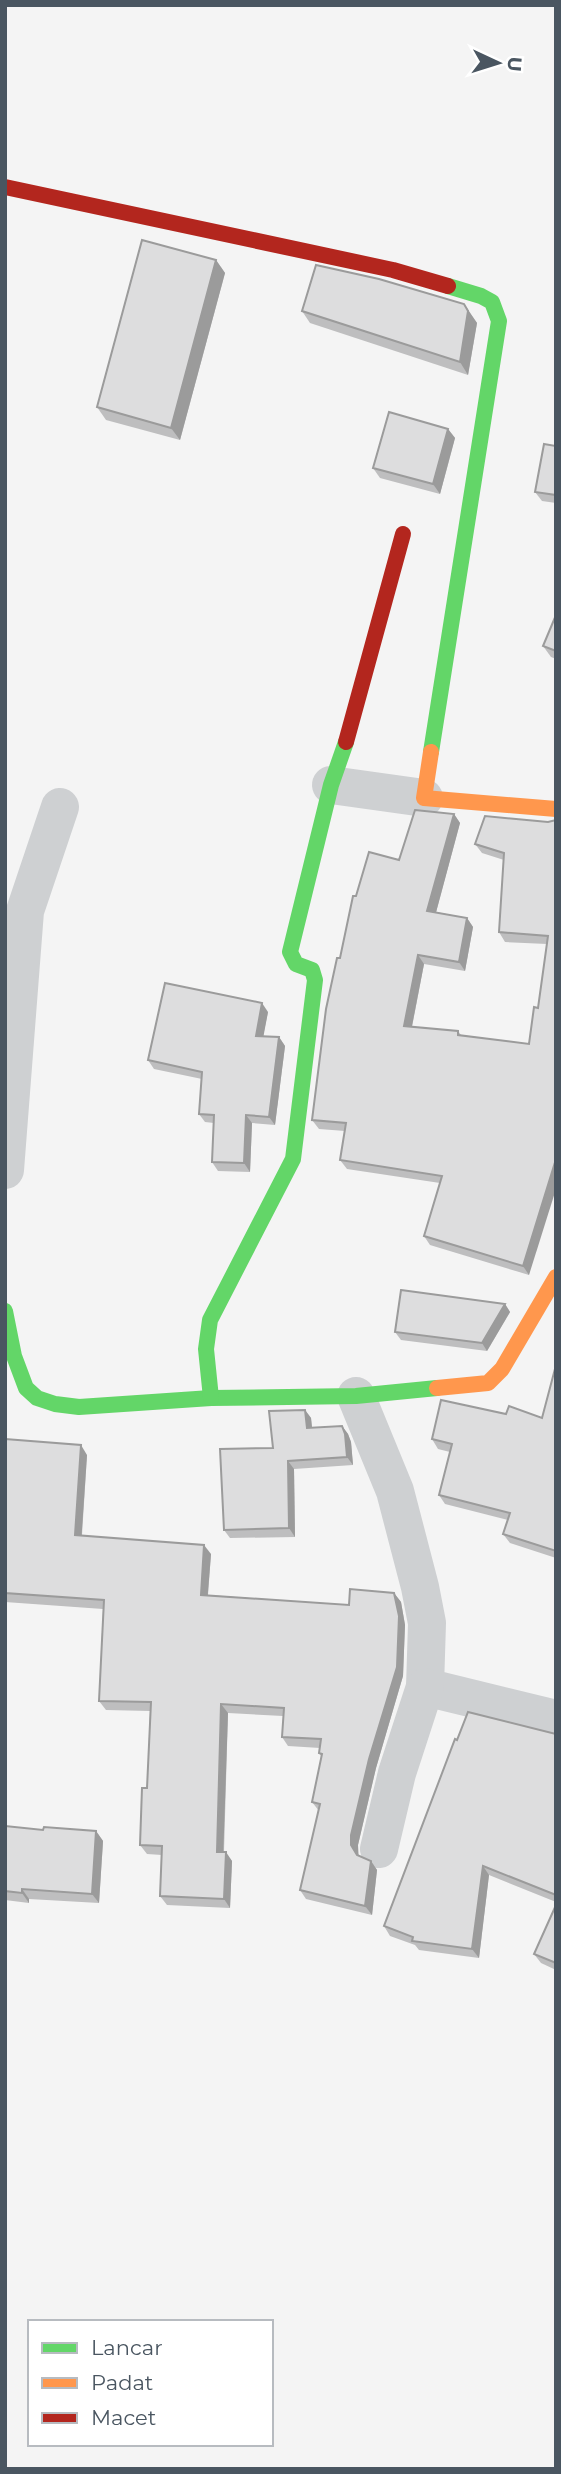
<svg xmlns="http://www.w3.org/2000/svg" width="561" height="2474" font-family="Montserrat,sans-serif">
  <style>
    .lines { fill: none; stroke-linecap: round; stroke-linejoin: round }
    .street { stroke: #ced0d2; stroke-width: 38 }
    .fast { stroke: #63d668; stroke-width: 16 }
    .slow { stroke: #ff974d; stroke-width: 16 }
    .jam { stroke: #b3261e; stroke-width: 16 }
    .wall { fill: #bebebf }
    .shaded-wall { fill: #9b9b9b }
    .building { fill: #ddddde; stroke: #9b9b9b; stroke-width: 2 }
  </style>
  <rect width="100%" height="100%" fill="#f4f4f4"/>
  <g class="lines">
    <g class="street">
      <polyline points="331,785 424,798"/>
      <polyline points="5,1170 25,911 60,807"/>
      <polyline points="356,1396 395,1491 420,1587 427,1623 425,1687 556,1719"/>
      <polyline points="379,1849 397,1773 425,1687"/>
    </g>
    <g class="fast">
      <polyline points="431,752 499,321 492,302 481,296 448,286"/>
      <polyline points="5,1311 14,1356 26,1388 37,1398 55,1404 79,1407 211,1398 356,1396 437,1388"/>
      <polyline points="211,1398 206,1349 210,1320 293,1159 315,980 312,970 296,964 290,952 331,785 346,742"/>
    </g>
    <g class="slow">
      <polyline points="431,752 424,798 556,809"/>
      <polyline points="437,1388 488,1383 502,1369 556,1277"/>
    </g>
    <g class="jam">
      <polyline points="5,187 393,270 448,286"/>
      <polyline points="346,742 403,534"/>
    </g>
  </g>
  <g class="wall">
    <polygon points="216,260 225,273 180,440 106,420 97,407"/>
    <polygon points="464,304 477,323 468,375 310,323 302,311"/>
    <polygon points="448,429 455,438 440,494 380,478 373,468"/>
    <polygon points="556,446 556,503 542,501 535,492"/>
    <polygon points="556,615 556,659 551,657 543,646"/>
    <polygon points="454,814 460,823 436,912 467,918 473,927 465,971 424,964 412,1027 458,1031 461,1035 529,1044 538,1008 547,944 505,942 499,932 504,860 482,853 475,844 556,820 529,1275 430,1245 424,1236 440,1183 347,1169 340,1160 345,1131 319,1129 312,1120 340,958 356,896"/>
    <polygon points="268,1012 263,1036 279,1037 285,1046 275,1125 252,1123 250,1172 218,1171 212,1162 214,1123 205,1122 199,1114 202,1079 154,1069 148,1060"/>
    <polygon points="505,1304 510,1312 487,1351 401,1340 395,1332"/>
    <polygon points="556,1365 556,1558 510,1543 503,1534 508,1520 445,1504 439,1495 450,1452 438,1449 432,1439 506,1414 542,1418"/>
    <polygon points="305,1410 311,1418 312,1428 342,1426 348,1434 351,1442 353,1465 294,1469 295,1537 230,1538 224,1530 273,1448"/>
    <polygon points="5,1439 87,1455 82,1535 211,1554 208,1595 349,1605 394,1593 401,1602 405,1625 403,1676 376,1768 358,1845 359,1856 371,1861 377,1870 372,1915 306,1899 300,1890 319,1811 312,1802 322,1757 319,1753 320,1748 288,1746 282,1737 283,1716 228,1713 224,1852 232,1861 230,1908 167,1905 160,1896 162,1855 147,1854 140,1845 147,1788 150,1711 106,1710 99,1701 103,1609 5,1602"/>
    <polygon points="556,1734 556,1902 489,1875 479,1958 419,1950 415,1945 390,1936 384,1926 457,1740"/>
    <polygon points="5,1826 43,1830 96,1831 103,1841 99,1903 29,1899 29,1903 5,1900"/>
    <polygon points="556,1905 556,1970 541,1963 534,1954"/>
  </g>
  <g class="shaded-wall">
    <polygon points="216,260 225,273 180,440 171,428"/>
    <polygon points="464,304 477,323 468,375 460,362"/>
    <polygon points="448,429 455,438 440,494 433,484"/>
    <polygon points="454,814 460,823 434,920 427,911"/>
    <polygon points="467,918 473,927 465,971 459,962"/>
    <polygon points="418,955 424,964 410,1036 404,1026"/>
    <polygon points="262,1003 268,1012 262,1044 256,1036"/>
    <polygon points="279,1037 285,1046 275,1125 269,1117"/>
    <polygon points="246,1115 252,1123 250,1172 244,1163"/>
    <polygon points="556,1159 556,1189 529,1275 523,1266"/>
    <polygon points="505,1304 510,1312 487,1351 482,1343"/>
    <polygon points="305,1410 311,1418 313,1437 307,1428"/>
    <polygon points="342,1426 348,1434 351,1442 353,1465 347,1457"/>
    <polygon points="81,1445 87,1455 81,1544 75,1535"/>
    <polygon points="288,1461 294,1469 295,1537 289,1528"/>
    <polygon points="204,1545 211,1554 207,1604 201,1595"/>
    <polygon points="394,1593 401,1602 405,1625 403,1676 376,1768 358,1845 358,1855 364,1864 351,1845 351,1835"/>
    <polygon points="221,1704 228,1713 223,1861 217,1852"/>
    <polygon points="96,1831 103,1841 99,1903 92,1894"/>
    <polygon points="226,1852 232,1861 230,1908 224,1899"/>
    <polygon points="371,1861 377,1870 372,1915 365,1906"/>
    <polygon points="483,1866 489,1875 479,1958 472,1949"/>
    <polygon points="22,1889 29,1899 29,1903 22,1893"/>
  </g>
  <g class="building">
    <polygon points="142,240 216,260 171,428 97,407"/>
    <polygon points="316,265 379,279 464,304 468,311 460,362 302,311"/>
    <polygon points="389,412 448,429 433,484 373,468"/>
    <polygon points="544,444 556,446 556,495 535,492"/>
    <polygon points="556,615 556,651 543,646"/>
    <polygon points="415,810 454,814 427,911 467,918 459,962 418,955 404,1026 458,1031 458,1035 529,1044 534,1007 538,1008 548,936 499,932 504,853 475,844 485,816 548,822 556,820 556,1159 523,1266 424,1236 442,1176 340,1160 346,1123 312,1120 326,1009 337,958 340,958 353,896 356,896 369,852 399,860"/>
    <polygon points="165,983 262,1003 256,1036 279,1037 269,1117 246,1115 244,1163 212,1162 214,1115 199,1114 202,1072 148,1060"/>
    <polygon points="401,1290 505,1304 482,1343 395,1332"/>
    <polygon points="556,1365 556,1551 503,1534 510,1513 439,1495 452,1444 432,1439 441,1400 506,1414 509,1406 542,1418"/>
    <polygon points="305,1410 307,1428 342,1426 345,1434 347,1457 288,1461 289,1528 224,1530 220,1449 273,1448 269,1411"/>
    <polygon points="5,1439 81,1445 75,1535 204,1545 201,1595 349,1605 350,1589 394,1593 399,1616 397,1667 369,1759 351,1835 351,1845 357,1855 371,1861 365,1906 300,1890 320,1804 312,1802 322,1754 319,1753 321,1739 282,1737 284,1708 221,1704 217,1852 226,1852 224,1899 160,1896 162,1846 140,1845 142,1788 147,1788 151,1702 99,1701 104,1600 5,1593"/>
    <polygon points="468,1712 556,1734 556,1895 483,1866 472,1949 412,1941 413,1937 384,1926 455,1739 457,1740"/>
    <polygon points="5,1826 43,1830 44,1827 96,1831 92,1894 22,1889 22,1893 5,1891"/>
    <polygon points="556,1905 556,1963 534,1954"/>
  </g>
  <rect width="561" height="2474" fill="none" stroke="#4a5661" stroke-width="14"/>
  <rect x="28" y="2320" width="245" height="126" fill="#ffffff" stroke="#b7bbc0" stroke-width="2"/>
  <rect x="42" y="2343" width="35" height="10" fill="#63d668" stroke="#b7bbc0" stroke-width="2"/>
  <text x="91" y="2355" font-size="21" fill="#4a5661">Lancar</text>
  <rect x="42" y="2378" width="35" height="10" fill="#ff974d" stroke="#b7bbc0" stroke-width="2"/>
  <text x="91" y="2390" font-size="21" fill="#4a5661">Padat</text>
  <rect x="42" y="2413" width="35" height="10" fill="#b3261e" stroke="#b7bbc0" stroke-width="2"/>
  <text x="91" y="2425" font-size="21" fill="#4a5661">Macet</text>
  <g transform="translate(498 63) rotate(94)" stroke="#ffffff" stroke-width="5" paint-order="stroke">
  <path d="M0-5L12 26L0 18L-12 26Z" fill="#4a5661"/>
  <text y="-10" font-size="19" font-weight="bold" text-anchor="middle" fill="#4a5661">U</text>
  </g>
</svg>
